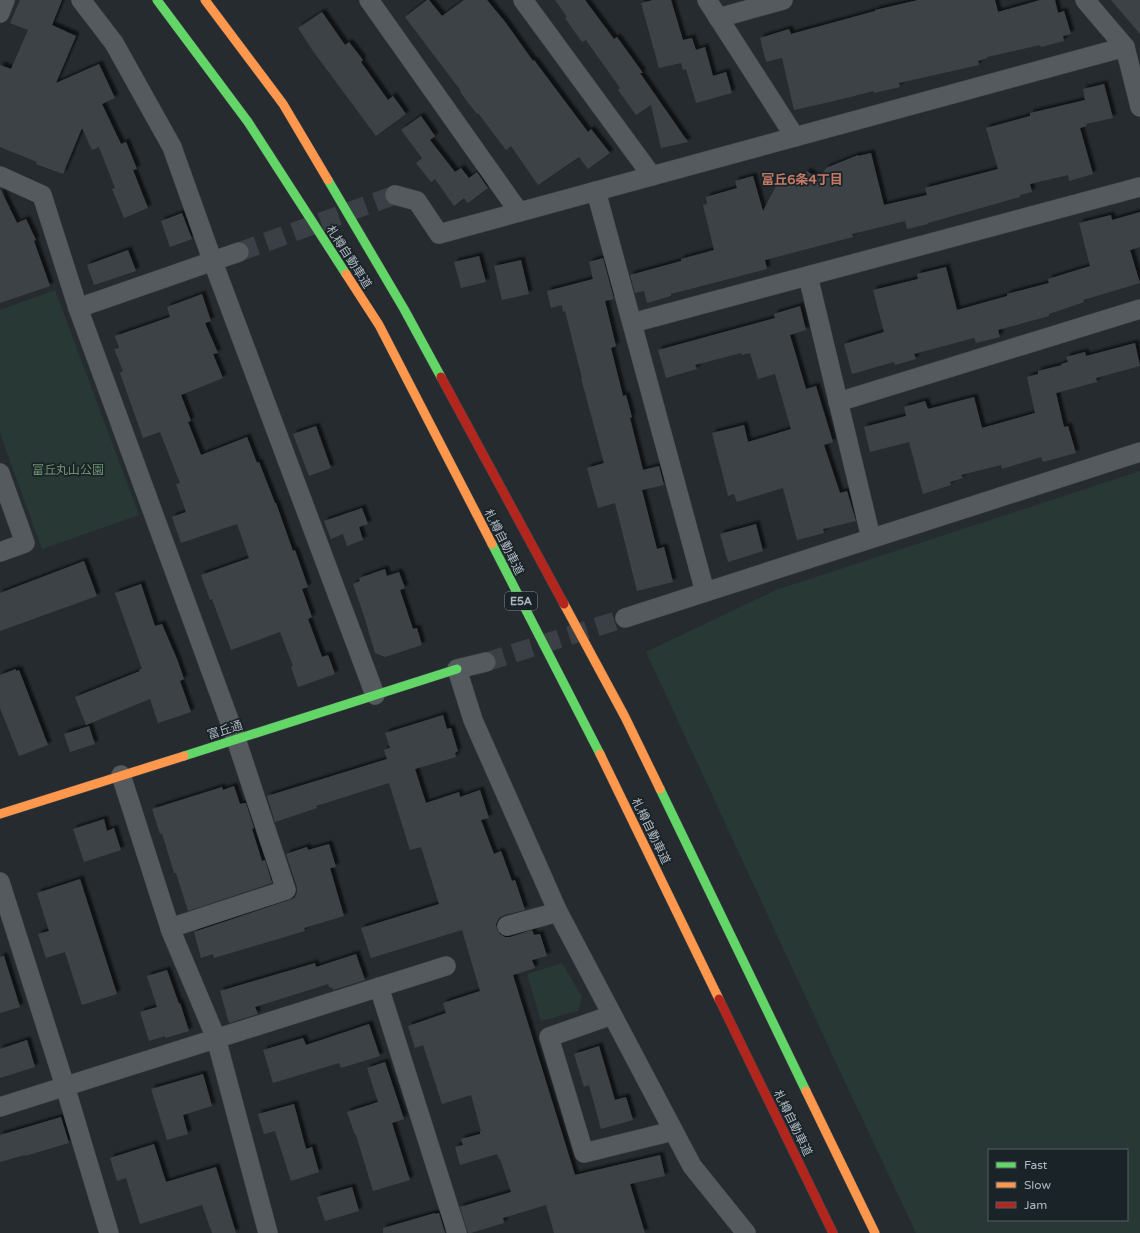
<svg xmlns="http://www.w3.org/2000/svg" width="1140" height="1233" font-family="'Varela Round','Noto Sans JP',sans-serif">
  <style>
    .green { fill: #283935; fill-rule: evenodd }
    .building { fill: #3e4347; filter: url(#shadow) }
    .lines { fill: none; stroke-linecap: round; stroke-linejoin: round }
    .street-tunnel { stroke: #3a4045; stroke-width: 19; stroke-dasharray: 19 10; stroke-linecap: butt }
    .street-casing { stroke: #42474a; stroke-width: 20 }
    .fast-casing { stroke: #42474a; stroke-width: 10 }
    .slow-casing { stroke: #42474a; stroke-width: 10 }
    .jam-casing { stroke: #42474a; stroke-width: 10 }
    .street { stroke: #545a5e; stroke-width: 19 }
    .fast { stroke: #63d668; stroke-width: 9 }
    .slow { stroke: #ff974d; stroke-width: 9 }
    .jam { stroke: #b3261e; stroke-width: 9 }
    .labels { text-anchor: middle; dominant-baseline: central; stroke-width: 3.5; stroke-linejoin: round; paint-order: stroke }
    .shield { fill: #1a2328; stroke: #828c93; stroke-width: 1 }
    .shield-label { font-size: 11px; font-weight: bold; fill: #aeb9c1 }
    .street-label { font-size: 12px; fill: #aeb9c1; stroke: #1a2328 }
    .park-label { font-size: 12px; fill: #709470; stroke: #1a2328 }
    .neighbourhood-label { font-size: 13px; font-weight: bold; fill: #c67964; stroke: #1a2328 }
  </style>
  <defs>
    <filter id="shadow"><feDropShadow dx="3.5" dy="-3.5" stdDeviation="1" flood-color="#0009"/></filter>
  </defs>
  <rect width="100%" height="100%" fill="#252b2f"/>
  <g class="green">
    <polygon points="55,290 139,515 42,549 0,433 0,310"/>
    <path d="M1140 471V1233H916L845 1082 646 652 776 590ZM989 1150H1127V1220H989Z"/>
    <polygon points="562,963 582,997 578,1011 541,1021 527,974"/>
  </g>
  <g class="building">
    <polygon points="20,0 62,0 52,25 76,36 56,83 99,64 115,98 102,104 121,144 126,142 137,169 133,170 148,208 124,218 112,189 115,188 99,147 92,150 82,128 63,174 36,164 37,162 0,147 0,65 11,69 28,30 10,23"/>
    <polygon points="427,0 429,0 442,16 464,0 487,0 506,23 533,61 534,60 588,132 591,129 610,153 588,169 579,157 538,185 511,146 506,150 478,113 477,114 460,92 461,91 405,17"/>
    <polygon points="555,0 585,0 614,39 617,37 643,73 640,73 688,142 661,148 651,105 636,115 618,90 620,88 586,40 582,42 565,18 567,17"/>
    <polygon points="653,0 671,0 683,40 692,38 696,50 705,47 713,76 726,72 732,93 696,103 686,69 683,70 681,63 659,68 641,3"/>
    <polygon points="918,0 995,0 998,12 1040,0 1055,0 1058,13 1064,11 1071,34 1063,36 1064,41 1041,47 1040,45 987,57 987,58 978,61 979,65 899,83 900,87 874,93 874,91 834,101 794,110 782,58 766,62 760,38 789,29 791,34 875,11 875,10"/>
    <polygon points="1111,0 1140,0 1140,34"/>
    <polygon points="322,12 345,45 349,42 363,60 361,62 388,100 393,96 406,114 376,136 313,51 298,28"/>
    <polygon points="1104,84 1113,118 1086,124 1087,126 1080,128 1093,174 1069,181 1068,175 1030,184 1032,192 1020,195 1020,197 928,223 928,224 907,229 905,221 852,234 853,237 765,260 767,269 671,294 671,296 647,303 644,291 635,293 630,275 681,261 681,259 714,250 703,205 707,204 706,197 737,188 735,181 753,176 763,211 780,178 789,183 802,179 807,171 819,179 826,168 858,155 858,156 871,153 884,205 927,195 925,188 998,169 986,128 1030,116 1030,113 1085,100 1083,89"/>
    <polygon points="421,116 435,136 430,140 455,172 461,168 469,178 477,172 488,188 468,203 464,198 454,206 435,179 431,182 416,163 422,158 401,130"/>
    <polygon points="0,188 17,223 26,219 36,240 34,241 50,286 0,303"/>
    <polygon points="1140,212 1140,247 1130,250 1140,283 1083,300 1084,302 1049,314 1049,316 998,330 1000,337 976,343 974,338 914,354 916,359 895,365 894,362 852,374 844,344 884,332 873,290 918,279 917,274 946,267 957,310 1007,296 1007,294 1049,283 1048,279 1090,266 1079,223 1111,215 1112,220"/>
    <polygon points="182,213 192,239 170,247 161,221"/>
    <polygon points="128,250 136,271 94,285 87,265"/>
    <polygon points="479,256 486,282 461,288 454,262"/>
    <polygon points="603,258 614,299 605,301 616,346 611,348 623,396 626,395 632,417 630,418 643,470 659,466 664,485 642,490 657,549 664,547 673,582 637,591 615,503 598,508 587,468 604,463 581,378 582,378 565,311 563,312 562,305 551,308 547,291 593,279 589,262"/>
    <polygon points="521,260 529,294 502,300 494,266"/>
    <polygon points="202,294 211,321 205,323 218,353 213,354 223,378 181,395 191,421 188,422 201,455 247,437 257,463 259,462 275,503 276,503 293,551 295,550 308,587 302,589 312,617 308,619 322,657 328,655 335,674 298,687 291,667 293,666 280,632 231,650 212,599 210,600 201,575 249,558 237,524 181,543 172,517 186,512 176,484 180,483 160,432 143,438 120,373 123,371 114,349 119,348 115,336 170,317 167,307"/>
    <polygon points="800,306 806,330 790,335 806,389 816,386 833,442 824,445 840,493 847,491 856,521 823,529 824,533 797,540 783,488 737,502 734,494 728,496 712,433 744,425 748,442 791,429 775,374 758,379 750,353 742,355 741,353 695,365 697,369 666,378 658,350 775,318 774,314"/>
    <polygon points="1135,343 1140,366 1096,378 1097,382 1056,393 1064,427 1068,426 1076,453 1043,462 1041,457 1002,469 1001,465 961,475 963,478 950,482 951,485 923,494 909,442 870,452 864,427 906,416 904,407 925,401 928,409 974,397 982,428 1035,413 1027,377 1038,374 1038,371 1062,365 1061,364 1068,362 1066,357 1085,352 1086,356"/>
    <polygon points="316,426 331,468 309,476 293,434"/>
    <polygon points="362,508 368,524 359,527 363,540 347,546 343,534 331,539 324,521"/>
    <polygon points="756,524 763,551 728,562 720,534"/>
    <polygon points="84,561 97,596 0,631 0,593"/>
    <polygon points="385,569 387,576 399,572 405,588 400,590 413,629 417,628 422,645 385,657 375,653 364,616 353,584 360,581 359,578"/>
    <polygon points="141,584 155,626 162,624 177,659 184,679 180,681 191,712 158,723 150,699 86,725 75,697 140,671 139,669 142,669 115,593"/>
    <polygon points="16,669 16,671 19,670 48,745 19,756 0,708 0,675"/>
    <polygon points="443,715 447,729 451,728 458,751 455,753 456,757 415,769 426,803 459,792 460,797 480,790 489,818 481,820 494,854 501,851 512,881 515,880 525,910 504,915 499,918 496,924 497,929 500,934 505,937 510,937 532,930 534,935 540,934 547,956 532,960 535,968 513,975 575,1175 660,1155 665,1176 630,1184 645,1233 554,1233 546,1205 503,1218 504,1223 471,1233 468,1233 460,1207 511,1192 500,1159 499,1159 497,1154 460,1165 455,1147 463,1145 461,1139 480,1134 480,1131 481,1131 471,1095 442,1104 423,1045 415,1048 408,1026 446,1013 443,1003 480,991 462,930 371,958 361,928 439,904 421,847 410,850 389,783 316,806 317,808 275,822 267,796 387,759 384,750 390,748 385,733"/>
    <polygon points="89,726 95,744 70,752 64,734"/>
    <polygon points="234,786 240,804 246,803 254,828 252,829 262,861 265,860 272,883 188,911 176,873 174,873 162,833 160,834 152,809 222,787 223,790"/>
    <polygon points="104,819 107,831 114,828 121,850 84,862 73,829"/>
    <polygon points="329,844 336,867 330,868 344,916 304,928 305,931 214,958 213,954 201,958 194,932 289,900 294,898 297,893 297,887 286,854 307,847 308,850"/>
    <polygon points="80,879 117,994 82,1005 65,952 46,958 38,934 49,931 37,893"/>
    <polygon points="356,954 365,980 333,990 332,987 330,988 328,984 255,1007 258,1014 229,1023 220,991 315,963 316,967"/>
    <polygon points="4,956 20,1007 0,1013 0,957"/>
    <polygon points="167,970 179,1004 180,1003 189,1031 165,1038 165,1036 149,1041 140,1012 157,1007 147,976"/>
    <polygon points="369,1024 380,1056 341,1068 339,1063 273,1083 263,1050 303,1038 306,1045"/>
    <polygon points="27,1040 35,1067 0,1078 0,1049"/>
    <polygon points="599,1046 615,1100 626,1097 633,1120 601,1129 589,1085 584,1087 574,1054"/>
    <polygon points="385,1062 404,1119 392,1123 410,1180 373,1191 356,1135 355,1135 347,1112 378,1102 367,1068"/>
    <polygon points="203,1074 212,1106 183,1115 188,1134 167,1140 151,1089"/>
    <polygon points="294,1104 306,1149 312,1147 319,1172 291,1181 275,1131 264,1134 258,1114"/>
    <polygon points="61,1117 69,1143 25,1156 25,1155 0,1162 0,1135"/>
    <polygon points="154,1144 166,1182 216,1167 236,1233 212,1233 202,1205 140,1224 126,1178 117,1181 110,1158"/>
    <polygon points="352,1187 359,1211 325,1221 317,1197"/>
    <polygon points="435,1213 435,1214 439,1213 445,1233 383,1233 383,1228"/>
  </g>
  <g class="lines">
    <g class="street-tunnel">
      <polyline points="239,252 395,195"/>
      <polyline points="486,662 625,618"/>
    </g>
    <g class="street-casing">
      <g id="street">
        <polyline points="81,0 114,43 172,147 213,262 375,695"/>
        <polyline points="369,0 519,212"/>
        <polyline points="523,0 652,176"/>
        <polyline points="707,0 795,137"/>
        <polyline points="1085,0 1125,47 1140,107"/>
        <polyline points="0,13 5,0"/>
        <polyline points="718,18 783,0"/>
        <polyline points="0,176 42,195 78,308 236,739 286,890 170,928"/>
        <polyline points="596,191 705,592"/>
        <polyline points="395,195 417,201 439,234 1125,47"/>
        <polyline points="808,276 871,538"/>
        <polyline points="78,308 239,252"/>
        <polyline points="632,323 1140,187"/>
        <polyline points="838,402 1140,309"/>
        <polyline points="0,473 25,543 0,552"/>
        <polyline points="625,618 1140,452"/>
        <polyline points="486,662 457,669 473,720 558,912 692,1166 746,1233"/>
        <polyline points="121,775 171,931 216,1038 268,1233"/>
        <polyline points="0,882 65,1086 109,1233"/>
        <polyline points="507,926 558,912"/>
        <polyline points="379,987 457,1233"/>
        <polyline points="612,1015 549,1037 584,1153 673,1131"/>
        <polyline points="0,1107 446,966"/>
      </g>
    </g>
    <g class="fast-casing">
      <g id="fast">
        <polyline points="157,0 248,122 346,274"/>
        <polyline points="328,180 404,309 441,377"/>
        <polyline points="492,544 600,754"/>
        <polyline points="184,756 457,669"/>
        <polyline points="660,789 806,1091"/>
      </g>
    </g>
    <g class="slow-casing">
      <g id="slow">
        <polyline points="205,0 283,104 328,180"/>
        <polyline points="346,274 379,325 492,544"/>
        <polyline points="564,604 625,717 660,789"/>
        <polyline points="600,754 719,999"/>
        <polyline points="0,814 184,756"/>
        <polyline points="806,1091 875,1233"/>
      </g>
    </g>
    <g class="jam-casing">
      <g id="jam">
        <polyline points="441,377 564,604"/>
        <polyline points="719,999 833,1233"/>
      </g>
    </g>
    <use href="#street" class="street"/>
    <use href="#fast" class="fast"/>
    <use href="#slow" class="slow"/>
    <use href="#jam" class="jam"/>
  </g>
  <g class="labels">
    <rect class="shield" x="505" y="592" width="32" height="18" rx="3"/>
    <g class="shield-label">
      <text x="521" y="601">E5A</text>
    </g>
    <g class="street-label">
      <text transform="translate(349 257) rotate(57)">札樽自動車道</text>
      <text transform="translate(504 542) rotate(63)">札樽自動車道</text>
      <text transform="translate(225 730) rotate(-18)">富丘通</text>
      <text transform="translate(651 831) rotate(64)">札樽自動車道</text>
      <text transform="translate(793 1123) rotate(64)">札樽自動車道</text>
    </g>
    <g class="park-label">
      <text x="68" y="470">富丘丸山公園</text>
    </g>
    <g class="neighbourhood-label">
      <text x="802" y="180">富丘6条4丁目</text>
    </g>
  </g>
  <rect x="988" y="1149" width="140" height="72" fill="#1a2328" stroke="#555f65"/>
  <rect x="996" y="1162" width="20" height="6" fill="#63d668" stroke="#555f65"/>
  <text x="1024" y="1169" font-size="12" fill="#aeb9c1">Fast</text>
  <rect x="996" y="1182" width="20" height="6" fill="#ff974d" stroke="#555f65"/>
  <text x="1024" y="1189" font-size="12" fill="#aeb9c1">Slow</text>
  <rect x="996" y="1202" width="20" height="6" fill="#b3261e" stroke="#555f65"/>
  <text x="1024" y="1209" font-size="12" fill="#aeb9c1">Jam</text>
</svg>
